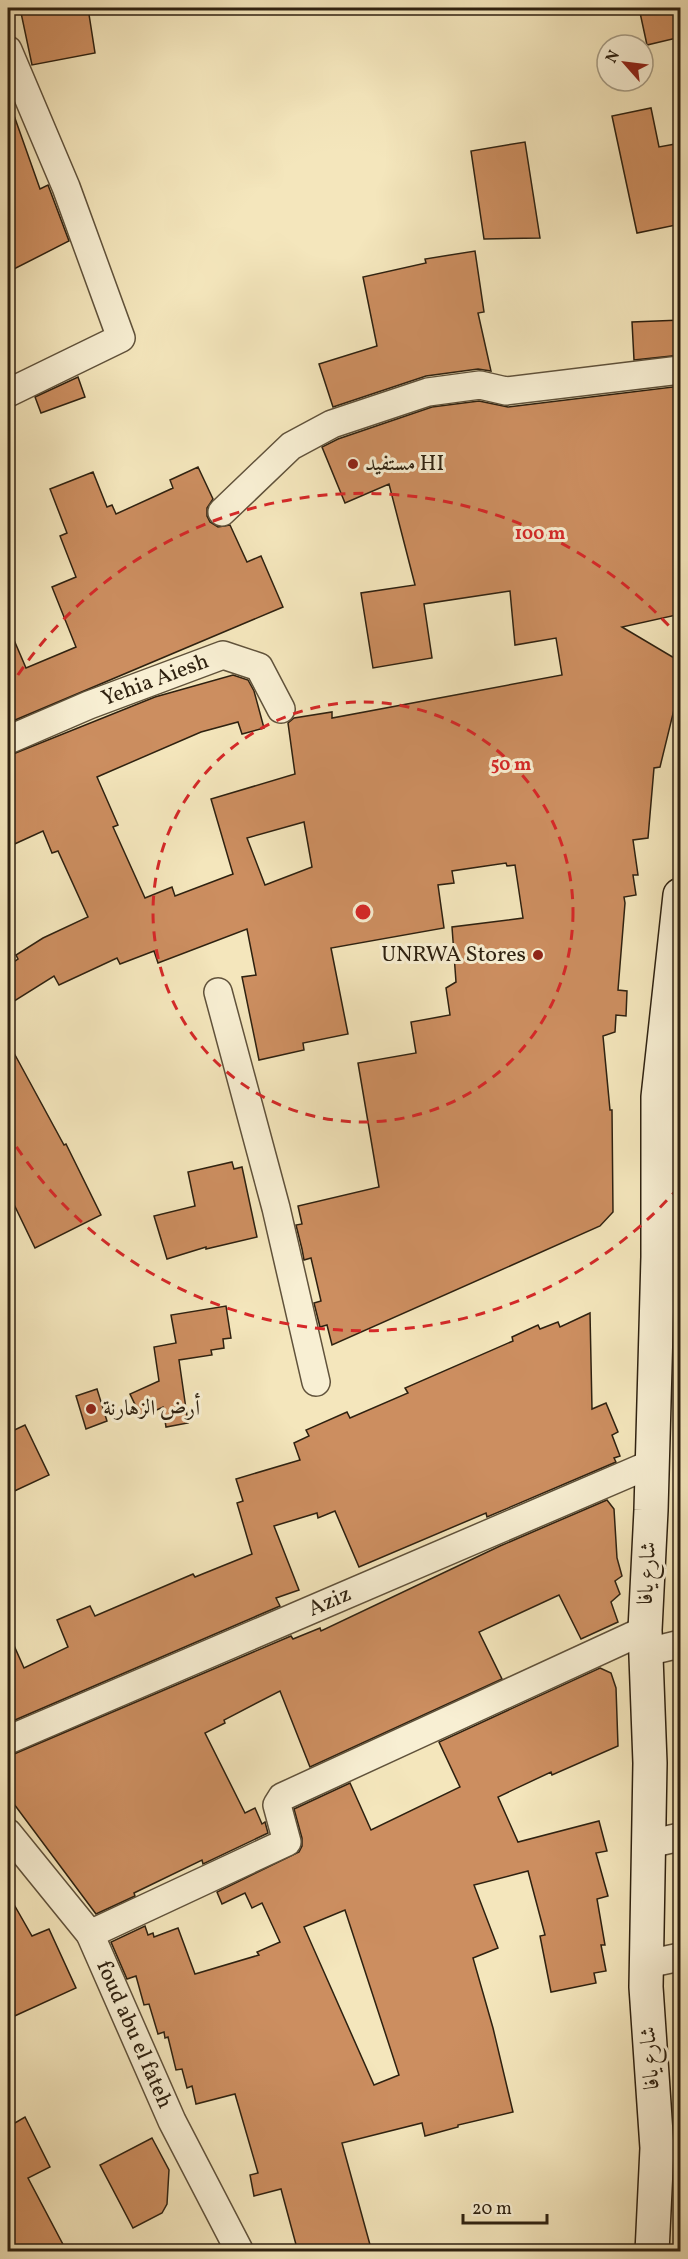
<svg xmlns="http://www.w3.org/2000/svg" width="688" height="2259" font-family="Vollkorn,Amiri,serif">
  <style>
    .building { fill: #cc8e60; stroke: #2e2110; stroke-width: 1.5; fill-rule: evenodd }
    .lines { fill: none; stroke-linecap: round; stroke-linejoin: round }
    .street-casing { stroke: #60523b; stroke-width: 30 }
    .secondary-casing { stroke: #2e2110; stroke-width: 36 }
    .street { stroke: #f8efd3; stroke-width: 27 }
    .secondary { stroke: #f8efd3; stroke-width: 33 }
    .ring { fill: none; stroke: #d62828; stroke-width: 3; stroke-dasharray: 10 8 }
    .poi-dot { fill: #8f2418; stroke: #f8efd3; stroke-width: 2 }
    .labels { text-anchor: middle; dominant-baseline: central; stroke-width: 6; stroke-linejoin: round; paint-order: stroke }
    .poi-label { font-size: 22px; fill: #2e2110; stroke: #f8efd3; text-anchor: start }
    .street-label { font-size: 22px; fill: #2e2110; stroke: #f8efd3 }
    .centre { fill: #d62828; stroke: #f8efd3; stroke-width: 3 }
    .ring-label { font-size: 18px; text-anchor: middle; font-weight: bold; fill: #d62828; stroke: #f8efd3; stroke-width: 6; stroke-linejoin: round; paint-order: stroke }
  </style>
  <rect width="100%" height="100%" fill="#f4e6bc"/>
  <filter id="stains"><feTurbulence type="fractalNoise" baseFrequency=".00333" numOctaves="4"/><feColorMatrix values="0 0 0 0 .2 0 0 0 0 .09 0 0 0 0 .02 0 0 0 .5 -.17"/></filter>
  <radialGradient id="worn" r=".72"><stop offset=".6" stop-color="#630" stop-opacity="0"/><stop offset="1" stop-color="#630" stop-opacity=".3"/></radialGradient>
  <g class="building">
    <polygon points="20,8 88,8 95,53 32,65"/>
    <polygon points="639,8 681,8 681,37 647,45"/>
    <polygon points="11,107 40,189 48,185 69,241 8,272 8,108"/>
    <polygon points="651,108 659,147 681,143 681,224 637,233 612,116"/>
    <polygon points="525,142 540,238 484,239 471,151"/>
    <polygon points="475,251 484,312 478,313 491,371 478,369 426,376 333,407 319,364 377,346 363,277 426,263 425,259"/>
    <polygon points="681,320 681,355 634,360 632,322"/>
    <polygon points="78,377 85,397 41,413 35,397"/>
    <path d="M681 386V614L622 627 681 662V681L660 767 654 768 648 838 633 840 638 875H633L636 895 624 897 625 903 618 990 627 991 626 1016 616 1015 615 1032 603 1036 610 1110H612L613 1212 600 1226 332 1345 327 1325 320 1327 314 1303 321 1301 311 1258 304 1260 302 1249 296 1225 302 1224 298 1206 379 1187 358 1063 416 1053 411 1022 450 1015 446 988 456 982 452 927 523 918 515 865 507 866 506 863 452 871 454 883 438 885 444 928 331 948 348 1034 303 1043 304 1050 259 1060 242 977 256 975 247 929 158 963 154 951 120 964 117 958 59 985 54 976 8 1005V966L18 959 16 955 43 938 88 917 58 851 52 853 43 831 8 847V756L155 697 233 675 248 680 254 691 264 728 242 734 238 722 201 732 97 777 118 825 113 827 145 898 172 887 175 896 233 874 211 799 295 774 288 723 294 718 332 712V718L562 675 556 638 515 645 510 591 424 604 432 658 373 668 361 593 415 585 389 484 345 503 322 447 338 439 432 407 479 401 508 407ZM304 822 312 867 265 885 247 838Z"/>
    <polygon points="198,467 213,499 207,508 207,516 210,522 218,527 230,525 247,562 261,556 283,607 8,723 8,626 26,668 76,647 52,587 76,577 60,536 67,533 50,489 93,472 107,507 112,505 116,514 173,488 170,480"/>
    <polygon points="8,1042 64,1145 66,1144 101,1215 35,1248 8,1192"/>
    <polygon points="232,1162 234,1169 242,1167 257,1237 206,1249 206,1247 167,1259 154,1216 195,1206 188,1172"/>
    <polygon points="226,1306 231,1338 223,1339 224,1348 211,1350 212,1355 179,1360 188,1423 166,1427 163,1407 141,1417 130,1394 159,1381 154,1347 176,1343 171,1315"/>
    <polygon points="590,1313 592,1409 606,1403 618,1432 612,1435 620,1456 614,1458 616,1462 487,1517 486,1513 359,1567 335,1511 318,1518 317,1513 274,1526 299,1590 276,1598 280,1606 8,1723 8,1632 24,1668 68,1647 57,1620 90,1606 95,1616 193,1574 195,1577 252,1554 237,1503 243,1501 236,1479 300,1460 294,1443 309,1436 306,1430 347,1412 350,1418 408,1393 405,1388 513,1341 512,1337 538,1325 540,1329 558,1322 560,1327"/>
    <polygon points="97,1389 107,1421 86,1429 76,1396"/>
    <polygon points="25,1425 49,1475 8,1494 8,1433"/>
    <polygon points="607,1500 614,1509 617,1558 622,1576 615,1581 620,1594 611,1602 618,1622 581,1639 559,1595 479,1632 502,1679 310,1767 280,1691 224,1720 225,1723 205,1733 245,1813 255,1808 262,1824 265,1822 268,1833 203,1864 202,1860 134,1893 135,1896 96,1914 8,1796 8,1756 14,1754 291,1636 293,1639 320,1628 321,1631 500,1546"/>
    <path d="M600 1668 611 1673 616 1688 618 1746 552 1775 551 1772 498 1797 518 1842 599 1821 607 1851 596 1853 608 1896 597 1899 605 1945H601L606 1971 594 1973 596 1983 551 1992 540 1936 545 1935 528 1871 474 1885 498 1948 473 1958 493 2028 513 2112 458 2125V2127L425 2136 422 2123 342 2143 372 2252H298L281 2189 254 2196 250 2175 258 2173 235 2094 196 2104 192 2086 187 2088 182 2069 176 2070 168 2037 165 2038 164 2032 158 2034 149 2004 144 2005 136 1976 127 1979 111 1942 145 1926 148 1935 153 1933 154 1937 178 1928 195 1974 259 1955 257 1952 280 1942 262 1903 252 1908 245 1893 222 1904 217 1892 299 1852 302 1846V1838L294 1809 350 1783 371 1830 460 1787 439 1742ZM345 1910 399 2075 374 2085 304 1927Z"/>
    <polygon points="8,1894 32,1936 49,1929 76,1988 8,2019"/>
    <polygon points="25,2117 50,2167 28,2178 67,2252 13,2252 8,2241 8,2127"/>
    <polygon points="152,2138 169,2170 167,2204 162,2213 133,2228 100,2165"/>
  </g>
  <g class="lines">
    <g class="street-casing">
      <g id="street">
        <polyline points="8,50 66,187 121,338 8,393"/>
        <polyline points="222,512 291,446 332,424 428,392 480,385 506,391 680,370"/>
        <path id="s1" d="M8 740 89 705 223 655 259 667 281 709"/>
        <polyline points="218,992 276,1208 316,1382"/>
        <polyline points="647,1652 680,1644"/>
        <path id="s2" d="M8 1740 651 1464"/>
        <path id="s3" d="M8 1833 90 1934 172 2121 240 2252"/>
        <polyline points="649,1844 680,1837"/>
        <polyline points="90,1934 287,1842 277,1805 282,1797 645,1630"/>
        <polyline points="647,1964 680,1957"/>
      </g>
    </g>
    <g class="secondary-casing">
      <polyline id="secondary" points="652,2252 657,2148 646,1987 650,1763 645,1630 651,1510 658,1257 658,1097 680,895"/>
    </g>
    <use href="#street" class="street"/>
    <use href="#secondary" class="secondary"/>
  </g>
  <g class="ring">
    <circle cx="363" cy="912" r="210"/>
    <path d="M679 1187A419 419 0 0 1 8 1134M8 690A419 419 0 0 1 679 637"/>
  </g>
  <g class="poi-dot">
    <circle cx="353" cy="464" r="6"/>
    <circle cx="538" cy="955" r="6"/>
    <circle cx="91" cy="1409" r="6"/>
  </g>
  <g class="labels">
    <g class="poi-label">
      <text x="365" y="464">مستفيد HI</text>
      <text x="526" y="955" text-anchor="end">UNRWA Stores</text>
      <text x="103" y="1409">أرض الزهارنة</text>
    </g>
    <g class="street-label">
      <text stroke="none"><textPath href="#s1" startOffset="159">Yehia Aiesh</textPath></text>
      <text transform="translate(648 1573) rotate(-87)">شارع يافا</text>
      <text stroke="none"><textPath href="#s2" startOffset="350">Aziz</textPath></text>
      <text stroke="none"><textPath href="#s3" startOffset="240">foud abu el fateh</textPath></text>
      <text transform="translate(651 2058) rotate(-94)">شارع يافا</text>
    </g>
  </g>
  <circle cx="363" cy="912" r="9" class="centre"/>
  <g class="ring-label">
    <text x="540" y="539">100 m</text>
    <text x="511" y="770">50 m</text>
  </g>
  <rect width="688" height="2259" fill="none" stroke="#f4e6bc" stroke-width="30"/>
  <rect x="9" y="9" width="670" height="2241" fill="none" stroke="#2e2110" stroke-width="3"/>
  <rect x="15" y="15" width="658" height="2229" fill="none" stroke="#2e2110" stroke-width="1.5"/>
  <g transform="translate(625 63) rotate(298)"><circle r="28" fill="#f8efd3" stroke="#a79d85" stroke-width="1.5"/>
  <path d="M0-4.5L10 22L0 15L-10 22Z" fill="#8f2418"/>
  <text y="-9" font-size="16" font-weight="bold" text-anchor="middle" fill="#2e2110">N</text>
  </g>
  <path d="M463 2214v9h84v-9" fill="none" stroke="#2e2110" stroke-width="3"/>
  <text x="472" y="2214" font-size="18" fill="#2e2110" stroke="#f8efd3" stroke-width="4.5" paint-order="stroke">20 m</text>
  <rect width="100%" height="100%" filter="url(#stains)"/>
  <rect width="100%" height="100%" fill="url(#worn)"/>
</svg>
